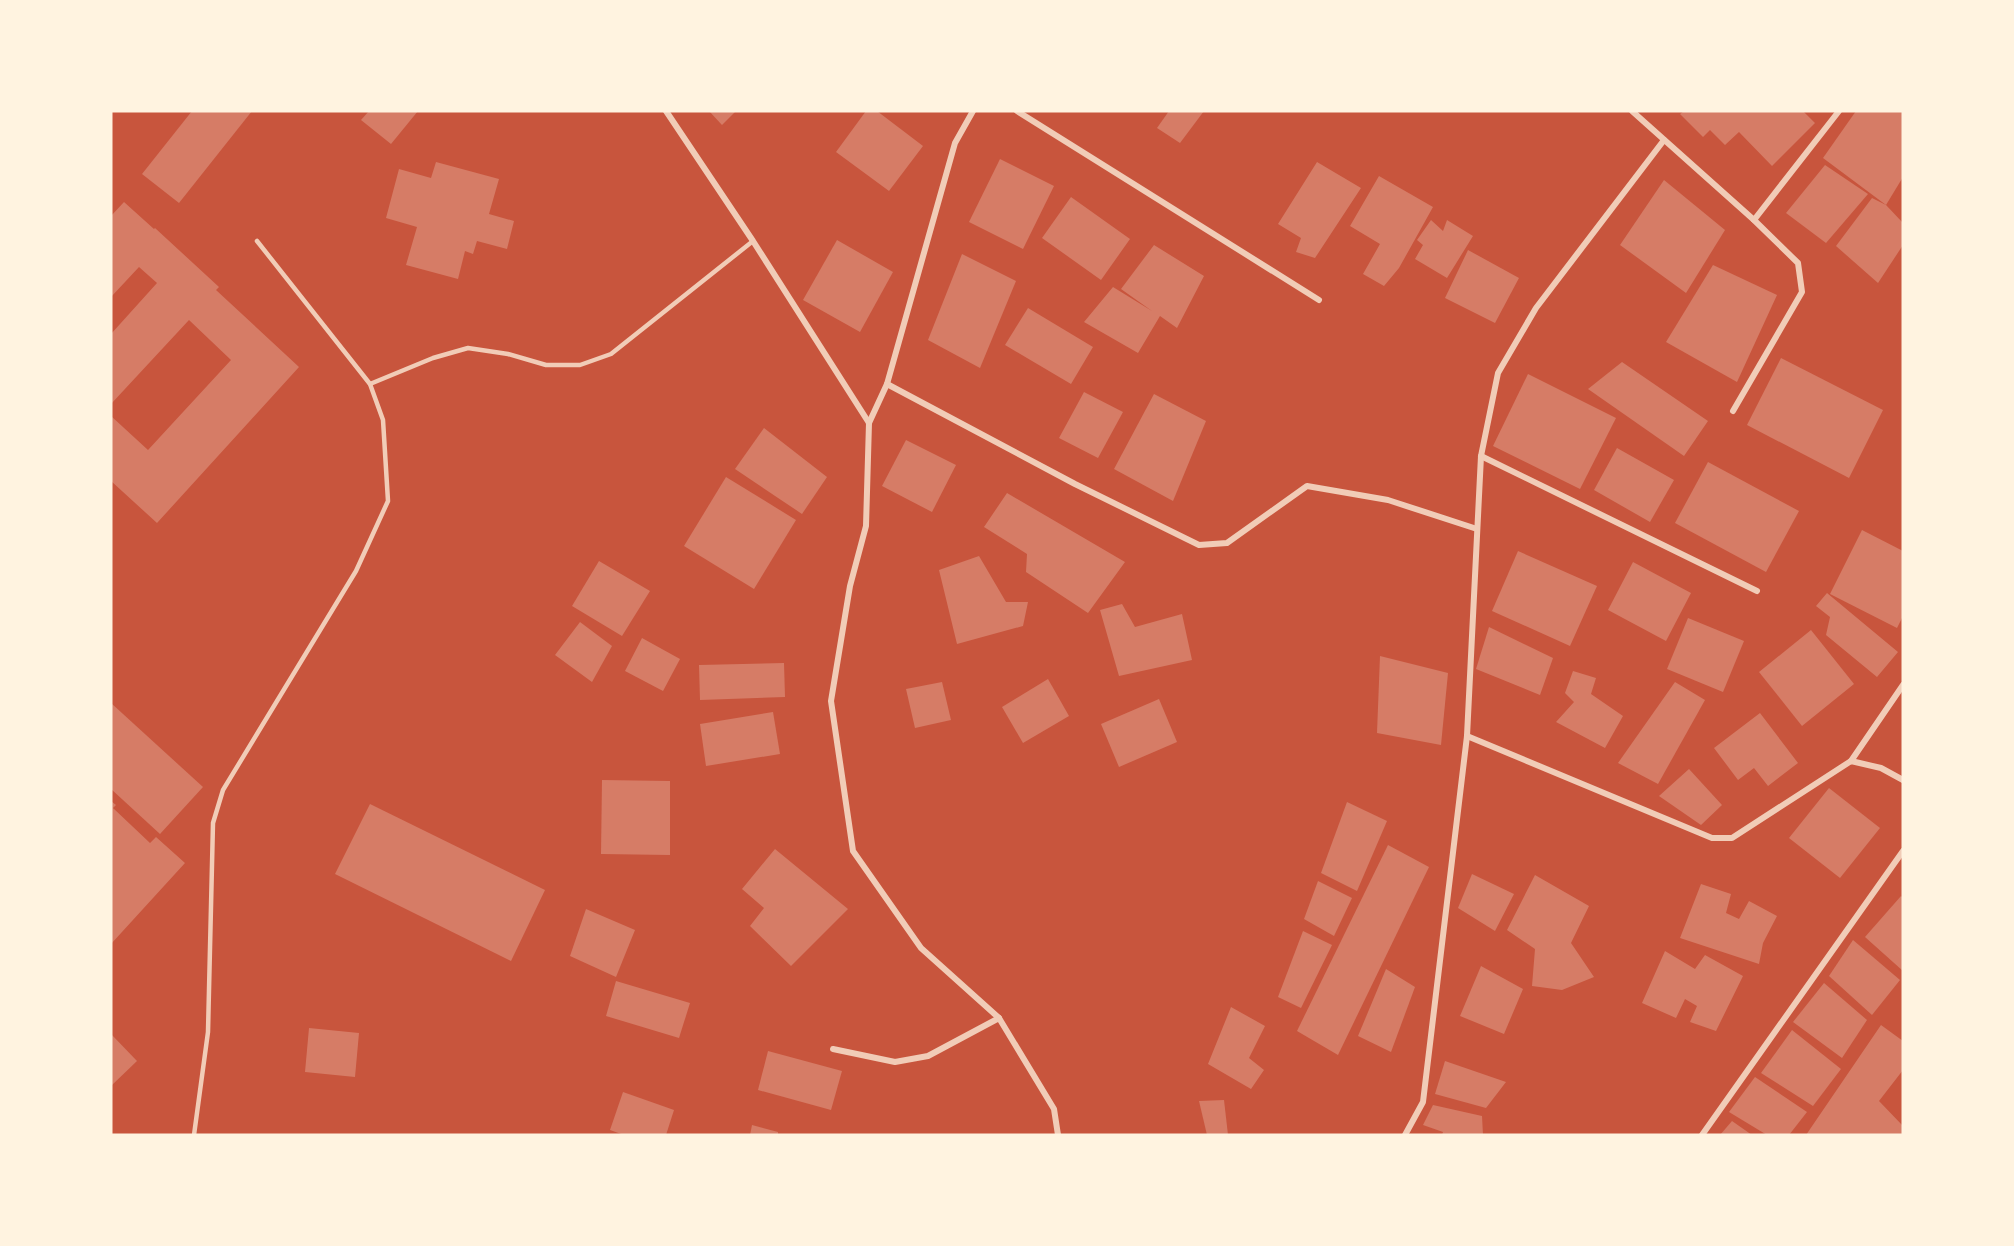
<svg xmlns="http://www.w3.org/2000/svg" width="2014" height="1246" font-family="'Archivo Narrow',sans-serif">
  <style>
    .building { fill: #d67c66 }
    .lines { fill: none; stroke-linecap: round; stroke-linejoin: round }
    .service { stroke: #f1ccb7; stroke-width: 4.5 }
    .minor { stroke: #f1ccb7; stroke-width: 6 }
  </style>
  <rect width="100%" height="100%" fill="#c8553d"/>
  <g class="building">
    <polygon points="192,111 252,111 179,203 142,174"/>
    <polygon points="369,111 418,111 391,144 361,120"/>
    <polygon points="709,111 736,111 722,125"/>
    <polygon points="866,111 877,111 923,146 889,191 836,152"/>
    <polygon points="1169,111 1204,111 1180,143 1157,128"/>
    <polygon points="1684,111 1803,111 1815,123 1772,166 1739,132 1725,145 1710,130 1703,137 1680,114"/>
    <polygon points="1856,111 1903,111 1903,177 1886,205 1823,158"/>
    <polygon points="1000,159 1054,186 1023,249 969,222"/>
    <polygon points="436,162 499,179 489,214 514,221 507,249 477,241 473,254 465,251 458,279 406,265 417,227 386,218 399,169 431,178"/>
    <polygon points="1317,162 1361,188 1315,258 1296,252 1301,238 1278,224"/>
    <polygon points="1825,165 1868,194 1826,243 1786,213"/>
    <polygon points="1379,176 1433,207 1399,268 1384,286 1363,274 1380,244 1350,226"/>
    <polygon points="1664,180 1725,230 1686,293 1620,245"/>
    <polygon points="1071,197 1130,239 1101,280 1042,238"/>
    <polygon points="1872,198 1886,205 1903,223 1903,245 1878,283 1836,246"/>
    <polygon points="124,202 154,229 155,228 219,287 216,290 299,367 157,523 111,481 111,416 148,450 231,360 189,320 111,404 111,334 157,283 139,267 111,297 111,216"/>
    <polygon points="1431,220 1443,231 1447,220 1473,236 1447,278 1415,259 1423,245 1417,240"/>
    <polygon points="837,240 893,272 860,332 803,300"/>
    <polygon points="1154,245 1204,276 1177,328 1160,316 1138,353 1084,322 1113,287 1152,311 1121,289"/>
    <polygon points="1468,250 1519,278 1495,323 1445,298"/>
    <polygon points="962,254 1016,281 980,368 928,340"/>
    <polygon points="1713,265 1777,295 1737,382 1666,342"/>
    <polygon points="1028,308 1093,347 1071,384 1005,345"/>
    <polygon points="1781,358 1883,410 1849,478 1747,425"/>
    <polygon points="1622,362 1708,421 1684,456 1588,389"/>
    <polygon points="1528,374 1616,418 1580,489 1493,446"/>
    <polygon points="1084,392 1123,412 1098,458 1059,438"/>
    <polygon points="1154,394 1206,421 1173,501 1114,469"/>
    <polygon points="764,428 827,477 802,514 735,469"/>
    <polygon points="906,440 956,465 932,512 882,486"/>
    <polygon points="1617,448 1674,480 1650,522 1594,490"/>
    <polygon points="1708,462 1799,511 1766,572 1675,523"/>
    <polygon points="726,477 796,520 754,589 684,546"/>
    <polygon points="1007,493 1125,562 1088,613 1026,572 1027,554 984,527"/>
    <polygon points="1862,530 1903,551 1903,616 1897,628 1830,594"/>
    <polygon points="1518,551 1597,586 1570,646 1492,611"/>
    <polygon points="979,556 1006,602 1028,602 1023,626 957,644 939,570"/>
    <polygon points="599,561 650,591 622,636 572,606"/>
    <polygon points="1633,562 1691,593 1666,641 1608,610"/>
    <polygon points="1827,593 1898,652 1877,677 1826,635 1830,617 1816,606"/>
    <polygon points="1122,604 1135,627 1182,614 1192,660 1119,676 1100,610"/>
    <polygon points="1688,618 1744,641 1723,692 1667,669"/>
    <polygon points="580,622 612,646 592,682 555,655"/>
    <polygon points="1489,627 1553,658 1540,695 1476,669"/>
    <polygon points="1811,630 1854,684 1802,726 1759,672"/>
    <polygon points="642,638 680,659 663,691 625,671"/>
    <polygon points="1380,656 1448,673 1441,745 1377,733"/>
    <polygon points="784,663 785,697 700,700 699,665"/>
    <polygon points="1573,671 1596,678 1591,694 1623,716 1605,748 1556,722 1574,702 1565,693"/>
    <polygon points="1048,679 1069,716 1023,743 1002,707"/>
    <polygon points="942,682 951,720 915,728 906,689"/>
    <polygon points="1675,682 1705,700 1658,784 1618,763"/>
    <polygon points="1159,699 1177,742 1119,767 1101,724"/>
    <polygon points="111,703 203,787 160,834 111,789"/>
    <polygon points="773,712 780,754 706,766 700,724"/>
    <polygon points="1760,713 1798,763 1768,786 1754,768 1738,780 1714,748"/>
    <polygon points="1689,769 1722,805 1701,825 1659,796"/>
    <polygon points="602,780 670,781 670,855 601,854"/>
    <polygon points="1829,788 1880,828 1840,878 1789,838"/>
    <polygon points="111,801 116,805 113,808 150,843 156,837 185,863 111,944"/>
    <polygon points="1347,802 1387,821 1357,891 1321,873"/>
    <polygon points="370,804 545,890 511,961 335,874"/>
    <polygon points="1388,845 1429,867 1338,1055 1297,1031"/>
    <polygon points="775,849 848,909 791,966 750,926 764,908 742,889"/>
    <polygon points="1472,874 1514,894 1495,931 1458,908"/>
    <polygon points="1535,875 1589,906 1571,943 1594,977 1562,990 1532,986 1535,949 1507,930"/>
    <polygon points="1318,881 1352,898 1334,936 1304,919"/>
    <polygon points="1701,884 1731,894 1726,913 1739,919 1749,901 1777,916 1763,943 1759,964 1680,938"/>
    <polygon points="1901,896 1903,898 1903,971 1865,937"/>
    <polygon points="586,909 635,930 616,977 570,956"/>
    <polygon points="1303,931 1332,945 1301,1008 1278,997"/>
    <polygon points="1853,940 1900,980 1872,1015 1829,976"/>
    <polygon points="1665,951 1695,969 1705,955 1743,976 1716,1031 1690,1022 1697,1006 1685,999 1676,1018 1642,1003"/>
    <polygon points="1481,966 1523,989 1504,1034 1460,1016"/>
    <polygon points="1386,969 1415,987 1391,1052 1358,1036"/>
    <polygon points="616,981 690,1003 679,1038 606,1016"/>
    <polygon points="1824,983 1867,1020 1842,1058 1793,1022"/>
    <polygon points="1231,1007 1265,1026 1249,1058 1264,1070 1251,1089 1208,1064"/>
    <polygon points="1881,1025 1903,1041 1903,1070 1879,1101 1903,1126 1903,1135 1806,1135"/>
    <polygon points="309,1028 359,1033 355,1077 305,1072"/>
    <polygon points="1792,1030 1841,1069 1813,1106 1761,1073"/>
    <polygon points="111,1034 137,1061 111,1086"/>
    <polygon points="768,1051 842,1071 831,1110 758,1090"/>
    <polygon points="1445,1061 1506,1082 1486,1108 1435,1094"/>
    <polygon points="1755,1077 1807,1112 1789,1135 1767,1135 1729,1112"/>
    <polygon points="623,1092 674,1110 666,1135 624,1135 610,1130"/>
    <polygon points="1224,1100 1228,1135 1207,1135 1199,1101"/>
    <polygon points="1433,1105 1482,1116 1483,1135 1442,1135 1443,1132 1423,1125"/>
    <polygon points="1732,1121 1752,1135 1720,1135"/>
    <polygon points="752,1125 778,1132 778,1135 750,1135"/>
  </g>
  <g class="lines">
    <g class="service">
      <polyline points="370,384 433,358 468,348 508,354 546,365 580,365 611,354 753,241"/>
      <polyline points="194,1135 208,1032 213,823 223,790 356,571 388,501 383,420 370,384 257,241"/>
    </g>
    <g class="minor">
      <polyline points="666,111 753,241 869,423 866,526 850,586 831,701 853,851 921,948 999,1018 1054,1109 1058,1135"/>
      <polyline points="1017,111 1319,300"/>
      <polyline points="1632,111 1754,220 1798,263 1802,292 1733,411"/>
      <polyline points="1754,220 1839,111"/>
      <polyline points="887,384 1075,484 1199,545 1227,543 1307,486 1388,500 1477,529"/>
      <polyline points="869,423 887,384 955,143 973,111"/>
      <polyline points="1481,456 1757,591"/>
      <polyline points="1467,736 1712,838 1732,838 1851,761 1881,768 1903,780"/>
      <polyline points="1851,761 1903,685"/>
      <polyline points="833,1049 895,1062 928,1056 999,1018"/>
      <polyline points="1405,1135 1423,1102 1467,736 1481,456 1498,373 1536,308 1664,140"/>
      <polyline points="1702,1135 1903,851"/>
    </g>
  </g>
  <rect width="2014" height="1246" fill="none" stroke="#fff3e0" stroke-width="225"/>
</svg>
